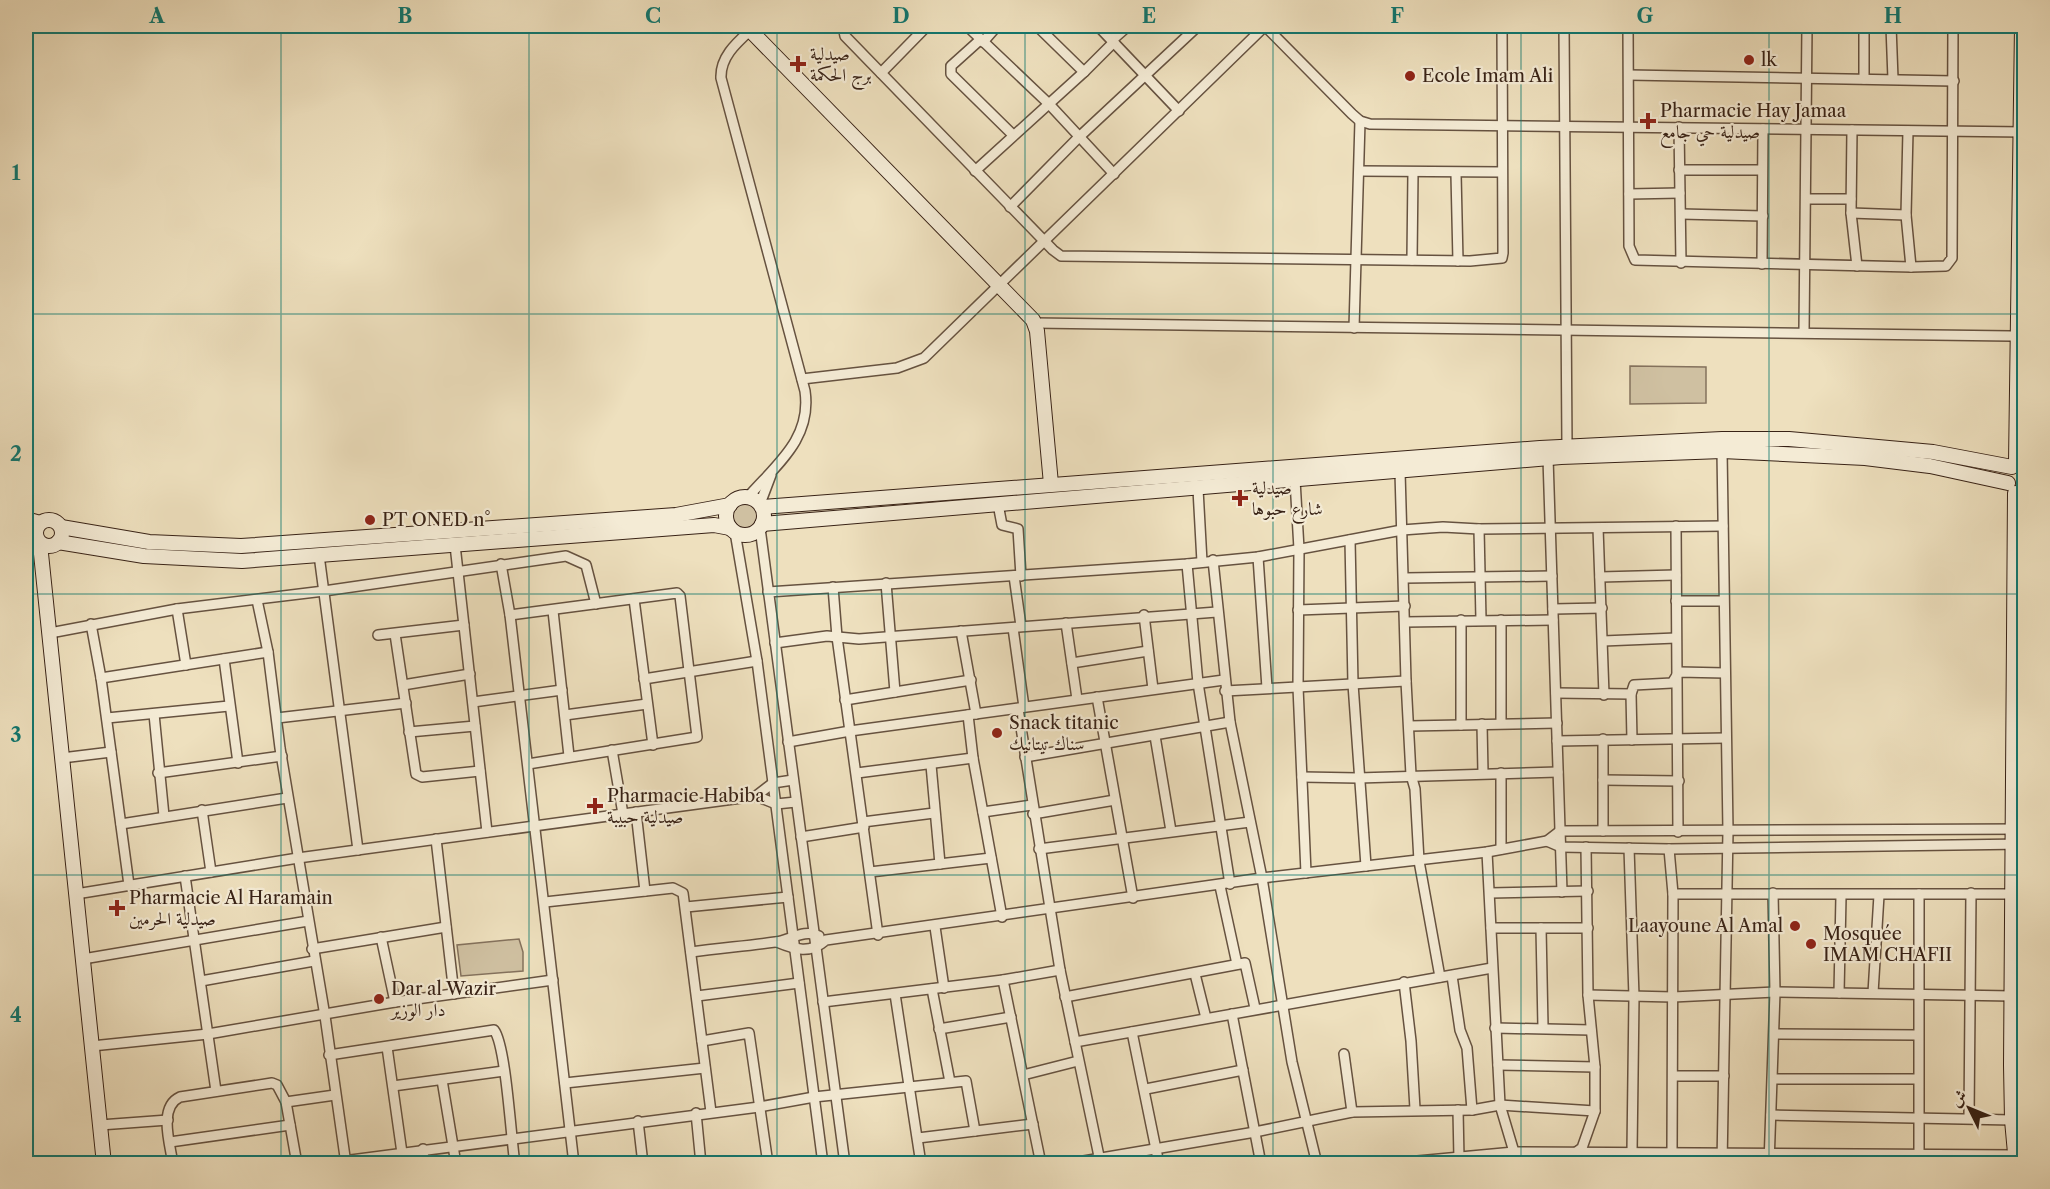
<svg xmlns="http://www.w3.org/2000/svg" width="2050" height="1189" font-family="'Libre Caslon Text',Amiri,serif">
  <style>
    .green { fill: #cfc0a1; stroke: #84715c; stroke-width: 1.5 }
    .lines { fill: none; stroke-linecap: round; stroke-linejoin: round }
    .street-casing { stroke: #665240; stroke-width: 12 }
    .secondary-casing { stroke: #382216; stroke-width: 16 }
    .street { stroke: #f4ebd5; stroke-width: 9 }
    .secondary { stroke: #f4ebd5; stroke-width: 14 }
    .grid { fill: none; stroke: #0f766e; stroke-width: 1.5; stroke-opacity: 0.55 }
    .poi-dot { fill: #8f2418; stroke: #f4ebd5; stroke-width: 2 }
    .labels { text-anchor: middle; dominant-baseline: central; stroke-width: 4.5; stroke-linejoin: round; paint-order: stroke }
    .poi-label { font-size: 18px; fill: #382216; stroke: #f4ebd5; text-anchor: start }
    .neatline { fill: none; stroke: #0f766e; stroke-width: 2 }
    .grid-label { font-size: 20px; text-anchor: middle; font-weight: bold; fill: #0f766e }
  </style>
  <rect width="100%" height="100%" fill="#eee0be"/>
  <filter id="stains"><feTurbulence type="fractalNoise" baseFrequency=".00333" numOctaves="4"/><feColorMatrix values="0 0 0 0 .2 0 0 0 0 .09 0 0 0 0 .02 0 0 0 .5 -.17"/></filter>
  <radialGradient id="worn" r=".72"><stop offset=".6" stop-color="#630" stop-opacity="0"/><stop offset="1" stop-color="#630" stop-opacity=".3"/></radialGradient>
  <g class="green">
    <polygon points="1630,366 1706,367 1706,403 1630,404"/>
    <circle cx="745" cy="514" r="14"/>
    <polygon points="519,939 523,952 523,971 461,976 457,945"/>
  </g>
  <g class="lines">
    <g class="street-casing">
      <g id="street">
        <polyline points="843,26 845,36 1053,250 1061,256 1470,261 1502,258 1503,253 1502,26"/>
        <polyline points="967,26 1049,104 1114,174"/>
        <polyline points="1098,26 1179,111"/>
        <polyline points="1265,26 1352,114 1360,121 1370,124 2024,132"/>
        <polyline points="1564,26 1567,446"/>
        <polyline points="1628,26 1629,246 1635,260 1911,267 1946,266 1952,258 1953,26"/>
        <polyline points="1628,26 1953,26"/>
        <polyline points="1891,26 1893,79"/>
        <polyline points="981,39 951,66 951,74 1013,135"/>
        <polyline points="1112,40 1128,26"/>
        <polyline points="983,42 997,26"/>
        <polyline points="1084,72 1114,42"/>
        <polyline points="881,73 927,26"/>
        <polyline points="1629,75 1954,81"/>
        <polyline points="1864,79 1864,27"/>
        <polyline points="1679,127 1681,263"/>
        <polyline points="1852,130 1851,213 1857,266"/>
        <polyline points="1908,131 1906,215 1911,267"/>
        <polyline points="1679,170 1762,170"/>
        <polyline points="975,171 1084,72 1037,26"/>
        <polyline points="1360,171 1502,172"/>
        <polyline points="1456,174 1458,261"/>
        <polyline points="1629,194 1680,193"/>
        <polyline points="1807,199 1851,199"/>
        <polyline points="1010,207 1078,138 1198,26"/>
        <polyline points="1851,213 1906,215"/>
        <polyline points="1681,214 1763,216"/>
        <polyline points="1412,260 1413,172"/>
        <polyline points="1762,264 1763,129"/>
        <polyline points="1035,323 2011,336 2024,340"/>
        <polyline points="1354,328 1360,121"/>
        <polyline points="1804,332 1807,26"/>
        <polyline points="802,379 897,368 924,358 1265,26"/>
        <polyline points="1722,451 1728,831 1722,1164"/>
        <polyline points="1548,458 1562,892"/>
        <polyline points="1400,472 1406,681 1411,775 1415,789 1419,861 1440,977"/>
        <polyline points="1295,480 1299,549 1298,687 1306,873"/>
        <polyline points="1198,489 1202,562"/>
        <path d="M748 497C776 465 812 439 805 391L721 78C720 55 740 40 755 26"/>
        <polyline points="760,504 771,475"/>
        <polyline points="998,504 1002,525 1018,529 1021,576"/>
        <polyline points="1676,526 1678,832"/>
        <polyline points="760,528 845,1164"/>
        <polyline points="1598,528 1604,695"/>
        <polyline points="1479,529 1481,620"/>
        <polyline points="735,532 757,661 823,1164"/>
        <polyline points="1350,540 1353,684 1366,866"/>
        <polyline points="455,545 487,832"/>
        <polyline points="319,555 358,850"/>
        <polyline points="1258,557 1267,688"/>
        <polyline points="1213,560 1230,722 1262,878 1292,1062 1317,1164"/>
        <polyline points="501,564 510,615 574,1164"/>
        <polyline points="1187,564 1198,683 1230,884"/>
        <polyline points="1014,576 1021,626"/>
        <polyline points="1600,577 1676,575"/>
        <polyline points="1405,578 1552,576"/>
        <polyline points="886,583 895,692 971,680"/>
        <polyline points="833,587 837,637 878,935"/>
        <polyline points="768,592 1187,564 1258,557 1402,530 1443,527 1479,529 1723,526"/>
        <polyline points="634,599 653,745"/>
        <polyline points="257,600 268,652 280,748 325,1016 346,1164"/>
        <polyline points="1676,601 1722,601"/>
        <polyline points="177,609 186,665"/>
        <polyline points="1553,609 1602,608"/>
        <polyline points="1298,610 1405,606"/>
        <polyline points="553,611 569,756"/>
        <polyline points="510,615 677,593 680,596 697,737 528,764"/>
        <polyline points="1144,615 1153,689"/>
        <polyline points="1461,620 1461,725"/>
        <polyline points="1501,620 1501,723"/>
        <polyline points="1405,622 1553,620"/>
        <polyline points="1066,623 1077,699"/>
        <polyline points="91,624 101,678 129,885"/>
        <polyline points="1013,628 1024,707"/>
        <polyline points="961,631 976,714"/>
        <polyline points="50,633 177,609 324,591 566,556 586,565 596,604"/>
        <polyline points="395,634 416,774 422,777 480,771"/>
        <polyline points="378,635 464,625"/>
        <polyline points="1603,641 1676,638"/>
        <polyline points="775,643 827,636 859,639 1217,612"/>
        <polyline points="224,659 238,763"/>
        <polyline points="1072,663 1148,651"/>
        <polyline points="101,678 268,652"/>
        <polyline points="644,679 757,661"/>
        <polyline points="403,685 470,674"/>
        <polyline points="1225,691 1406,681"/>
        <polyline points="1556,693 1631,694"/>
        <polyline points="1097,697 1133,898"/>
        <polyline points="845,700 895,692"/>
        <polyline points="473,702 562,690"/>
        <polyline points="1018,709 1060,970 1100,1161"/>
        <polyline points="154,714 164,816"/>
        <polyline points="565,715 647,704"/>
        <polyline points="968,715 973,758 1002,917"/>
        <polyline points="107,718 229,706"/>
        <polyline points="277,718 406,703"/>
        <polyline points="1482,724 1483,773"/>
        <polyline points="1409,726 1557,723"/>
        <polyline points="409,732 475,726"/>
        <polyline points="1155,736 1171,831"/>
        <polyline points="1603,739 1603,831"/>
        <polyline points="1632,740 1631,694 1634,685 1672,683 1679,672 1725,673"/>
        <polyline points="1557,741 1726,738"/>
        <polyline points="788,742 850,731 1224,680"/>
        <polyline points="612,750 623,814"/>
        <polyline points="1025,757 1230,722"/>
        <polyline points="62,758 111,752"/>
        <polyline points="931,765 940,864"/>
        <polyline points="158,773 282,756"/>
        <polyline points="857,773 973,758"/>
        <polyline points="1501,773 1501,849"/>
        <polyline points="1302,777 1358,778 1558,772"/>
        <polyline points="1603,780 1679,781"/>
        <polyline points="756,796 773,783 793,780"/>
        <polyline points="202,810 211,872"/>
        <polyline points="636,812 645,891"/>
        <polyline points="983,812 1032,805"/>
        <polyline points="1033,814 1115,800"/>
        <polyline points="863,822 934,813"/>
        <polyline points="121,824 287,798"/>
        <polyline points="801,837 864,827"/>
        <polyline points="436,839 454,994"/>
        <polyline points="1547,841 1561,847 1669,849 2024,844"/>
        <polyline points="1629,848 1634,997 1632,1152"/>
        <polyline points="1039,849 1250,822"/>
        <polyline points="1669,849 1673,894 1672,1152"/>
        <polyline points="1487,852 1500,1105 1514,1152 1515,1164"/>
        <polyline points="870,872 991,858"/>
        <polyline points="185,876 216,1091"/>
        <polyline points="1220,886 1237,964"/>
        <polyline points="1490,893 1588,891"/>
        <polyline points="76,894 298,858 756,796 776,804 796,802"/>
        <polyline points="1673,894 2013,894"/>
        <polyline points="545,902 673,888 683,893 711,1112"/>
        <polyline points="686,907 788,897"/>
        <polyline points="935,927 944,988"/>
        <polyline points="1491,928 1588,928"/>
        <polyline points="1541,928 1543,1027"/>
        <polyline points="381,937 395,1002"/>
        <path d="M777 942C796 950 810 954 826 940L1262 878 1487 852 1547 841 1560 831 2024 829"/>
        <polyline points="312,949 446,927"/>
        <path d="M691 952C719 948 747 946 775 942 789 941 804 928 819 936"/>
        <polyline points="83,959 308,921"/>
        <polyline points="1195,974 1206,1018"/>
        <polyline points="1452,976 1460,1030 1467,1048 1472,1110"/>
        <polyline points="1003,980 1041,1164"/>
        <polyline points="201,981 314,961"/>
        <polyline points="1404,982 1411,1041 1415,1109"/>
        <polyline points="932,989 950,1082"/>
        <polyline points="1839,993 1841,896"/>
        <polyline points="1873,993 1879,895"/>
        <polyline points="895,994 921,1164"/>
        <polyline points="1588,995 1673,997 1775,992 2012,996"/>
        <polyline points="697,996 799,983"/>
        <polyline points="1065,997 1245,963 1255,1008"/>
        <polyline points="823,1002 1003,980 1060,970"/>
        <polyline points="1232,1014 1261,1164"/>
        <polyline points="1495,1028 1591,1030"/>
        <polyline points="939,1029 1011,1017"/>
        <polyline points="1132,1032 1159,1164"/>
        <polyline points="1774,1034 1917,1035"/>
        <polyline points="702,1041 749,1033 768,1164"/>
        <polyline points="1075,1042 1492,968"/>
        <polyline points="92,1046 208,1034 395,1002 553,980"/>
        <polyline points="387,1047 402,1153"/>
        <polyline points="1344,1054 1352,1112"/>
        <path d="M329 1055 494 1030C506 1045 511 1139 515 1164"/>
        <polyline points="1498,1065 1595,1067"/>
        <polyline points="1023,1075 1078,1061"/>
        <polyline points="1674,1076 1724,1076"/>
        <polyline points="1773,1079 1918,1079"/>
        <polyline points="442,1080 456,1164"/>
        <polyline points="565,1083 705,1068"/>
        <polyline points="393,1086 504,1071"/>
        <polyline points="1146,1089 1243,1070"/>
        <polyline points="286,1102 335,1095"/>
        <polyline points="1458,1110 1459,1159"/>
        <polyline points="696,1113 701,1164"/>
        <polyline points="1771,1115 2012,1120"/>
        <polyline points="1969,1118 1971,893"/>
        <polyline points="638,1121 643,1164"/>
        <polyline points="100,1125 168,1120"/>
        <polyline points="918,1138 1033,1124"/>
        <polyline points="170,1142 290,1125"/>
        <polyline points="423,1149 424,1164"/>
        <path d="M173 1164C170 1144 158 1107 180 1097L272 1083 277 1085 286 1102 297 1164"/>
        <polyline points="320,1164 759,1107 814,1097 966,1081 975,1131"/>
        <polyline points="1066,1164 1255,1132 1352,1112 1472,1110 1500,1105 1595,1111"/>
        <polyline points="1385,1164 1514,1152 2015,1155"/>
        <polyline points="1578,1164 1575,1153 1582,1148 1595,1111 1595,1067 1588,995 1586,847"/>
        <polyline points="1769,1164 1775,992 1773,893"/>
        <polyline points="1919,1164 1919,894"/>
      </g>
    </g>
    <g class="secondary-casing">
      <g id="secondary">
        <polyline points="746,26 1033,320 1037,331 1051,484"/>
        <polyline points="2016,463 2022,26"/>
        <polyline points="2015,493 2011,1065 2012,1120 2016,1164"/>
        <circle cx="745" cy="516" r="19"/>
        <polyline points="762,507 1540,448 1722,439 1789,439 1867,446 1933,452 2012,467"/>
        <polyline points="26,519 40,523"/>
        <circle cx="49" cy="533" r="13"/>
        <polyline points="762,524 1561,457 1722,451 1865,458 1930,466 2008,483"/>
        <polyline points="61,527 149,542 241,546 676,515 730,505"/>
        <polyline points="58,542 144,556 242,561 714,525 730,528"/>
        <polyline points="40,544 104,1164"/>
      </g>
    </g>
    <use href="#street" class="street"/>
    <use href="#secondary" class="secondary"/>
  </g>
  <path class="grid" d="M281 26V1164M529 26V1164M777 26V1164M1025 26V1164M1273 26V1164M1521 26V1164M1769 26V1164M26 314H2024M26 594H2024M26 875H2024"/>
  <g class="poi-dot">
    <circle cx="1749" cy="60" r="6"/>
    <path d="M795 55h6v6h6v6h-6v6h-6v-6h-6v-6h6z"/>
    <circle cx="1410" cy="76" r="6"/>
    <path d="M1645 112h6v6h6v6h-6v6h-6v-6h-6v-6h6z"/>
    <path d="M1237 489h6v6h6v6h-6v6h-6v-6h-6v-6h6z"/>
    <circle cx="370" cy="520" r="6"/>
    <circle cx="997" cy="733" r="6"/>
    <path d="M592 797h6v6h6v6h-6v6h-6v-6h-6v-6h6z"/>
    <path d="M114 899h6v6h6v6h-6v6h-6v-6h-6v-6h6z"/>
    <circle cx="1795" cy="926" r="6"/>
    <circle cx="1811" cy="944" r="6"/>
    <circle cx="379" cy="999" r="6"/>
  </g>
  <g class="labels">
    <g class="poi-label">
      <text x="810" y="54">صيدلية<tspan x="810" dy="21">برج الحكمة</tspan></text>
      <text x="1761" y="60">lk</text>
      <text x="1422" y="76">Ecole Imam Ali</text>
      <text x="1660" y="111">Pharmacie Hay Jamaa<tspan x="1660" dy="21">صيدلية حي جامع</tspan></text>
      <text x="1252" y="488">صيدلية<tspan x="1252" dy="21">شارع حبوها</tspan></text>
      <text x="382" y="520">PT ONED n°</text>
      <text x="1009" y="723">Snack titanic<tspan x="1009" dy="21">سناك تيتانيك</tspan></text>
      <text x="607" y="796">Pharmacie Habiba<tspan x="607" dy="21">صيدلية حبيبة</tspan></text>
      <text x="129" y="898">Pharmacie Al Haramain<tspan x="129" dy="21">صيدلية الحرمين</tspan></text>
      <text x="1783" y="926" text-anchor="end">Laayoune Al Amal</text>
      <text x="1823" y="934">Mosquée<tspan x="1823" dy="21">IMAM CHAFII</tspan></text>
      <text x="391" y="989">Dar al Wazir<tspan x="391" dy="21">دار الوزير</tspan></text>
    </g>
  </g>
  <rect width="2050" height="1189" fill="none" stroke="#eee0be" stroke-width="66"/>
  <g transform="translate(1969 1108) rotate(313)" stroke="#f4ebd5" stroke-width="4.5" paint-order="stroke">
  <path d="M0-4.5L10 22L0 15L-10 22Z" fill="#382216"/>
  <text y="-9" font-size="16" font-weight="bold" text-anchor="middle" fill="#382216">ش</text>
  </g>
  <rect x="33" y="33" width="1984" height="1123" class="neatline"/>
  <g class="grid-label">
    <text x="157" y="23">A</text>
    <text x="405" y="23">B</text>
    <text x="653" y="23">C</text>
    <text x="901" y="23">D</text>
    <text x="1149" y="23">E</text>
    <text x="1397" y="23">F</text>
    <text x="1645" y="23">G</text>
    <text x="1893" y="23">H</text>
    <text x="16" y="180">1</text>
    <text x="16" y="461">2</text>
    <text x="16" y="742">3</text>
    <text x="16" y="1022">4</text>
  </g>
  <rect width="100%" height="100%" filter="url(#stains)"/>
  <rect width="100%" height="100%" fill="url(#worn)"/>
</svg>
